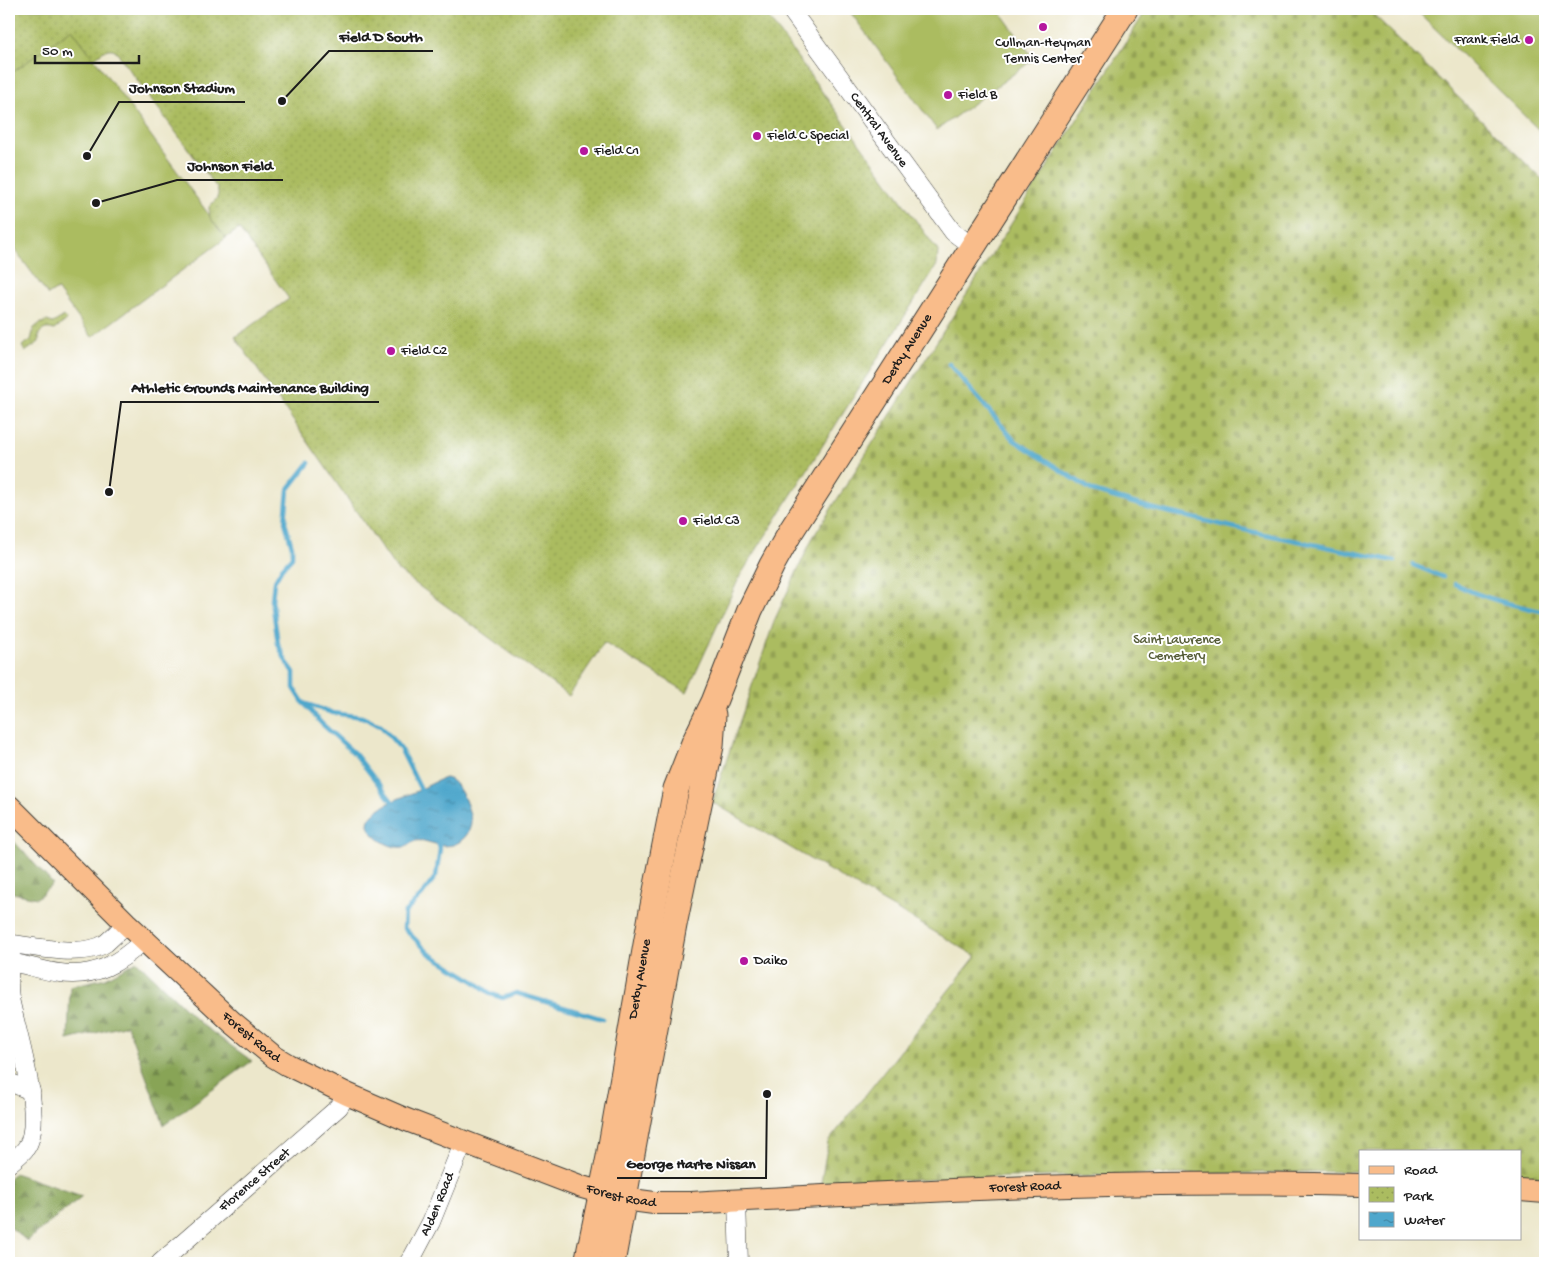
<svg xmlns="http://www.w3.org/2000/svg" width="1554" height="1272" font-family="'Gochi Hand',sans-serif">
  <style>
    .grass { fill: #abbc60; stroke: #646c3e }
    .forest { fill: url(#forest-firs); stroke: #526039 }
    .cemetery { fill: url(#cemetery-stones); stroke: #646c3e }
    .park { fill: url(#park-dots); stroke: #646c3e }
    .water { fill: url(#water-ripples); stroke: #366274 }
    .lines { fill: none; stroke-linecap: round; stroke-linejoin: round }
    .stream { stroke: #4fa7cc; stroke-width: 4.5 }
    .minor-casing { stroke: #3b3a36; stroke-width: 19 }
    .major-casing { stroke: #3b3a36; stroke-width: 24 }
    .highway-casing { stroke: #3b3a36; stroke-width: 27 }
    .minor { stroke: #fff; stroke-width: 18 }
    .major { stroke: #f9bc8a; stroke-width: 22 }
    .highway { stroke: #f9bc8a; stroke-width: 25 }
    .poi-dot { fill: #b5179e; stroke: #fff; stroke-width: 2 }
    .labels { text-anchor: middle; dominant-baseline: central; stroke-width: 4; stroke-linejoin: round; paint-order: stroke }
    .poi-label { font-size: 14px; fill: #1c1c1c; stroke: #fff; text-anchor: start }
    .street-label { font-size: 14px; fill: #1c1c1c; stroke: #fff }
    .park-label { font-size: 14px; fill: #555c37; stroke: #fff }
    .leader { fill: none; stroke: #1c1c1c; stroke-width: 2 }
    .callout-dot { fill: #1c1c1c; stroke: #fff; stroke-width: 2 }
    .callout-label { font-size: 15px; text-anchor: middle; font-weight: bold; fill: #1c1c1c; stroke: #fff; stroke-width: 4; stroke-linejoin: round; paint-order: stroke }
  </style>
  <defs>
    <pattern id="forest-firs" width="22" height="20" patternUnits="userSpaceOnUse" patternTransform="scale(1.25)"><rect width="22" height="20" fill="#88a456"/><path d="M5 1l3.5 6h-7zM16 11l3.5 6h-7z" fill="#6e8546"/></pattern>
    <pattern id="cemetery-stones" width="16" height="16" patternUnits="userSpaceOnUse" patternTransform="scale(1.25)"><rect width="16" height="16" fill="#abbc60"/><path d="M2 7V4a2 2 0 0 1 4 0v3zM10 15v-3a2 2 0 0 1 4 0v3z" fill="#93a153"/></pattern>
    <pattern id="park-dots" width="8" height="8" patternUnits="userSpaceOnUse" patternTransform="scale(1.25)"><rect width="8" height="8" fill="#abbc60"/><path d="M2 2h.1M6 6h.1" fill="none" stroke="#93a153" stroke-width="1.8" stroke-linecap="round"/></pattern>
    <pattern id="water-ripples" width="26" height="14" patternUnits="userSpaceOnUse" patternTransform="scale(1.25)"><rect width="26" height="14" fill="#4fa7cc"/><path d="M2 4q2-2 4 0t4 0M15 11q2-2 4 0t4 0" fill="none" stroke="#4187a5"/></pattern>
  </defs>
  <rect width="100%" height="100%" fill="#fff"/>
  <filter id="ink" filterUnits="userSpaceOnUse"><feTurbulence type="fractalNoise" baseFrequency=".02" numOctaves="2"/><feDisplacementMap in="SourceGraphic" scale="10" xChannelSelector="R" yChannelSelector="G"/><feConvolveMatrix kernelMatrix="1 2 1 2 8 2 1 2 1" color-interpolation-filters="sRGB"/></filter>
  <filter id="wash" filterUnits="userSpaceOnUse"><feTurbulence type="fractalNoise" baseFrequency=".0096" numOctaves="4" result="noise"/><feDisplacementMap in="SourceGraphic" scale="20" xChannelSelector="R" yChannelSelector="G"/><feGaussianBlur stdDeviation="1.12" result="paint"/><feColorMatrix in="noise" values="0 0 0 0 0 0 0 0 0 0 0 0 0 0 0 0 0 1.4 0 .05"/><feComposite in="paint" operator="in"/></filter>
  <g filter="url(#wash)">
    <rect width="100%" height="100%" fill="#ece7cb"/>
    <g class="grass">
      <polygon points="848,9 998,9 1034,59 937,130"/>
      <polygon points="1415,9 1545,9 1545,136"/>
      <polygon points="72,28 226,238 92,337 57,289 48,295 9,241 9,75"/>
    </g>
    <g class="forest">
      <polygon points="9,836 53,884 37,898 13,893 9,889"/>
      <polygon points="137,961 201,1024 252,1061 164,1125 127,1025 68,1040 70,986 106,978"/>
      <polygon points="14,1173 82,1196 27,1241 9,1226 9,1178"/>
    </g>
    <polygon class="cemetery" points="1147,9 1368,9 1545,182 1545,1178 1520,1176 1520,1151 1360,1151 1360,1171 1007,1177 821,1183 828,1142 976,956 712,802 775,619 812,539"/>
    <g class="park">
      <path d="M9 9H762L938 251 937 265 740 576 687 692 604 643 569 696 397 570 235 337 289 299 239 229 226 238 210 218 209 207C214 201 221 197 217 188L115 50C107 46 101 53 94 59L72 29 9 75Z"/>
      <path d="M64 316 67 320 54 330C48 328 44 328 39 334V342L25 352 22 346 31 340 34 328 39 324 47 321 53 323Z"/>
    </g>
    <path class="water" d="M445 778C459 779 470 809 471 821 471 827 468 835 463 839 444 857 423 832 410 844 398 855 369 837 368 824 368 808 406 796 417 791 426 787 435 781 445 778Z"/>
    <g class="lines">
      <g class="stream">
        <polyline points="949,364 1014,440 1093,491 1150,508 1249,531 1395,561"/>
        <polyline points="309,463 288,490 285,522 292,547 292,557 282,568 274,582 272,600 278,644 286,661 294,672 294,688 303,702 321,723 355,754 394,804"/>
        <polyline points="1413,565 1443,577"/>
        <path d="M1455 584C1484 599 1514 605 1545 612"/>
        <polyline points="303,703 333,713 362,717 381,726 400,748 423,794"/>
        <polyline points="438,842 440,849 436,876 422,895 405,912 404,928 430,954 474,981 491,994 503,998 516,993 603,1019"/>
      </g>
    </g>
  </g>
  <g filter="url(#ink)">
    <g class="lines">
      <g class="minor-casing">
        <g id="minor">
          <path id="s1" d="M790 9 953 232 973 247"/>
          <path d="M9 942 12 944C38 947 84 958 106 943 113 937 120 930 126 923"/>
          <path d="M10 962C27 965 44 971 60 973 95 978 120 963 144 940"/>
          <polyline points="9,1082 31,1091"/>
          <path d="M9 1164C14 1159 22 1154 26 1148 46 1120 16 1031 10 998 7 980 10 961 12 944"/>
          <polyline points="737,1201 739,1263"/>
          <path id="s2" d="M160 1263 339 1107 347 1094"/>
          <path id="s3" d="M408 1263 413 1256 431 1222 463 1143"/>
        </g>
      </g>
      <g class="major-casing">
        <g id="major">
          <path id="s4" d="M9 806 126 923 232 1022 273 1056 288 1065 347 1094 407 1120 582 1187 624 1199 654 1203H691C913 1191 1137 1179 1360 1185"/>
          <polyline points="1520,1190 1545,1192"/>
        </g>
      </g>
      <g class="highway-casing">
        <g id="highway">
          <path id="s5" d="M587 1263 609 1157 651 916 676 789 694 743 714 702 750 610 772 565 791 531 1125 9"/>
          <polyline points="612,1263 674,925 711,746 713,715"/>
        </g>
      </g>
      <use href="#minor" class="minor"/>
      <use href="#major" class="major"/>
      <use href="#highway" class="highway"/>
    </g>
  </g>
  <g class="poi-dot">
    <circle cx="1043" cy="27" r="5"/>
    <circle cx="1529" cy="40" r="5"/>
    <circle cx="948" cy="95" r="5"/>
    <circle cx="757" cy="136" r="5"/>
    <circle cx="584" cy="151" r="5"/>
    <circle cx="391" cy="351" r="5"/>
    <circle cx="683" cy="521" r="5"/>
    <circle cx="744" cy="961" r="5"/>
  </g>
  <g class="labels">
    <g class="poi-label">
      <text x="1519" y="40" text-anchor="end">Frank Field</text>
      <text x="1043" y="43" text-anchor="middle">Cullman-Heyman<tspan x="1043" dy="16">Tennis Center</tspan></text>
      <text x="958" y="95">Field B</text>
      <text x="767" y="136">Field C Special</text>
      <text x="594" y="151">Field C1</text>
      <text x="401" y="351">Field C2</text>
      <text x="693" y="521">Field C3</text>
      <text x="754" y="961">Daiko</text>
    </g>
    <g class="street-label">
      <text stroke="none"><textPath href="#s1" startOffset="150">Central Avenue</textPath></text>
      <text stroke="none"><textPath href="#s5" startOffset="981">Derby Avenue</textPath></text>
      <text stroke="none"><textPath href="#s5" startOffset="289">Derby Avenue</textPath></text>
      <text stroke="none"><textPath href="#s4" startOffset="335">Forest Road</textPath></text>
      <text stroke="none"><textPath href="#s2" startOffset="126">Florence Street</textPath></text>
      <text stroke="none"><textPath href="#s4" startOffset="1145">Forest Road</textPath></text>
      <text stroke="none"><textPath href="#s4" startOffset="740">Forest Road</textPath></text>
      <text stroke="none"><textPath href="#s3" startOffset="66">Alden Road</textPath></text>
    </g>
    <g class="park-label">
      <text x="1177" y="640">Saint Lawrence<tspan x="1177" dy="16">Cemetery</tspan></text>
    </g>
  </g>
  <path class="leader" d="M282 101L329 51H433M87 156L119 102H245M96 203L177 180H283M109 492L121 402H379M767 1094L766 1178H617"/>
  <g class="callout-dot">
    <circle cx="282" cy="101" r="5"/>
    <circle cx="87" cy="156" r="5"/>
    <circle cx="96" cy="203" r="5"/>
    <circle cx="109" cy="492" r="5"/>
    <circle cx="767" cy="1094" r="5"/>
  </g>
  <g class="callout-label">
    <text x="381" y="41">Field D South</text>
    <text x="182" y="92">Johnson Stadium</text>
    <text x="230" y="170">Johnson Field</text>
    <text x="250" y="392">Athletic Grounds Maintenance Building</text>
    <text x="691" y="1168">George Harte Nissan</text>
  </g>
  <rect width="1554" height="1272" fill="none" stroke="#fff" stroke-width="30"/>
  <rect x="1359" y="1150" width="162" height="90" fill="#ffffff" stroke="#a4a4a4"/>
  <rect x="1369" y="1166" width="25" height="8" fill="#f9bc8a" stroke="#a4a4a4"/>
  <text x="1404" y="1174" font-size="15" fill="#1c1c1c">Road</text>
  <rect x="1369" y="1187" width="25" height="15" fill="url(#park-dots)" stroke="#a4a4a4"/>
  <text x="1404" y="1200" font-size="15" fill="#1c1c1c">Park</text>
  <rect x="1369" y="1212" width="25" height="15" fill="url(#water-ripples)" stroke="#a4a4a4"/>
  <text x="1404" y="1224" font-size="15" fill="#1c1c1c">Water</text>
  <path d="M35 55v8h104v-8" fill="none" stroke="#1c1c1c" stroke-width="2.5"/>
  <text x="42" y="55" font-size="15" fill="#1c1c1c" stroke="#ffffff" stroke-width="4" paint-order="stroke">50 m</text>
</svg>
